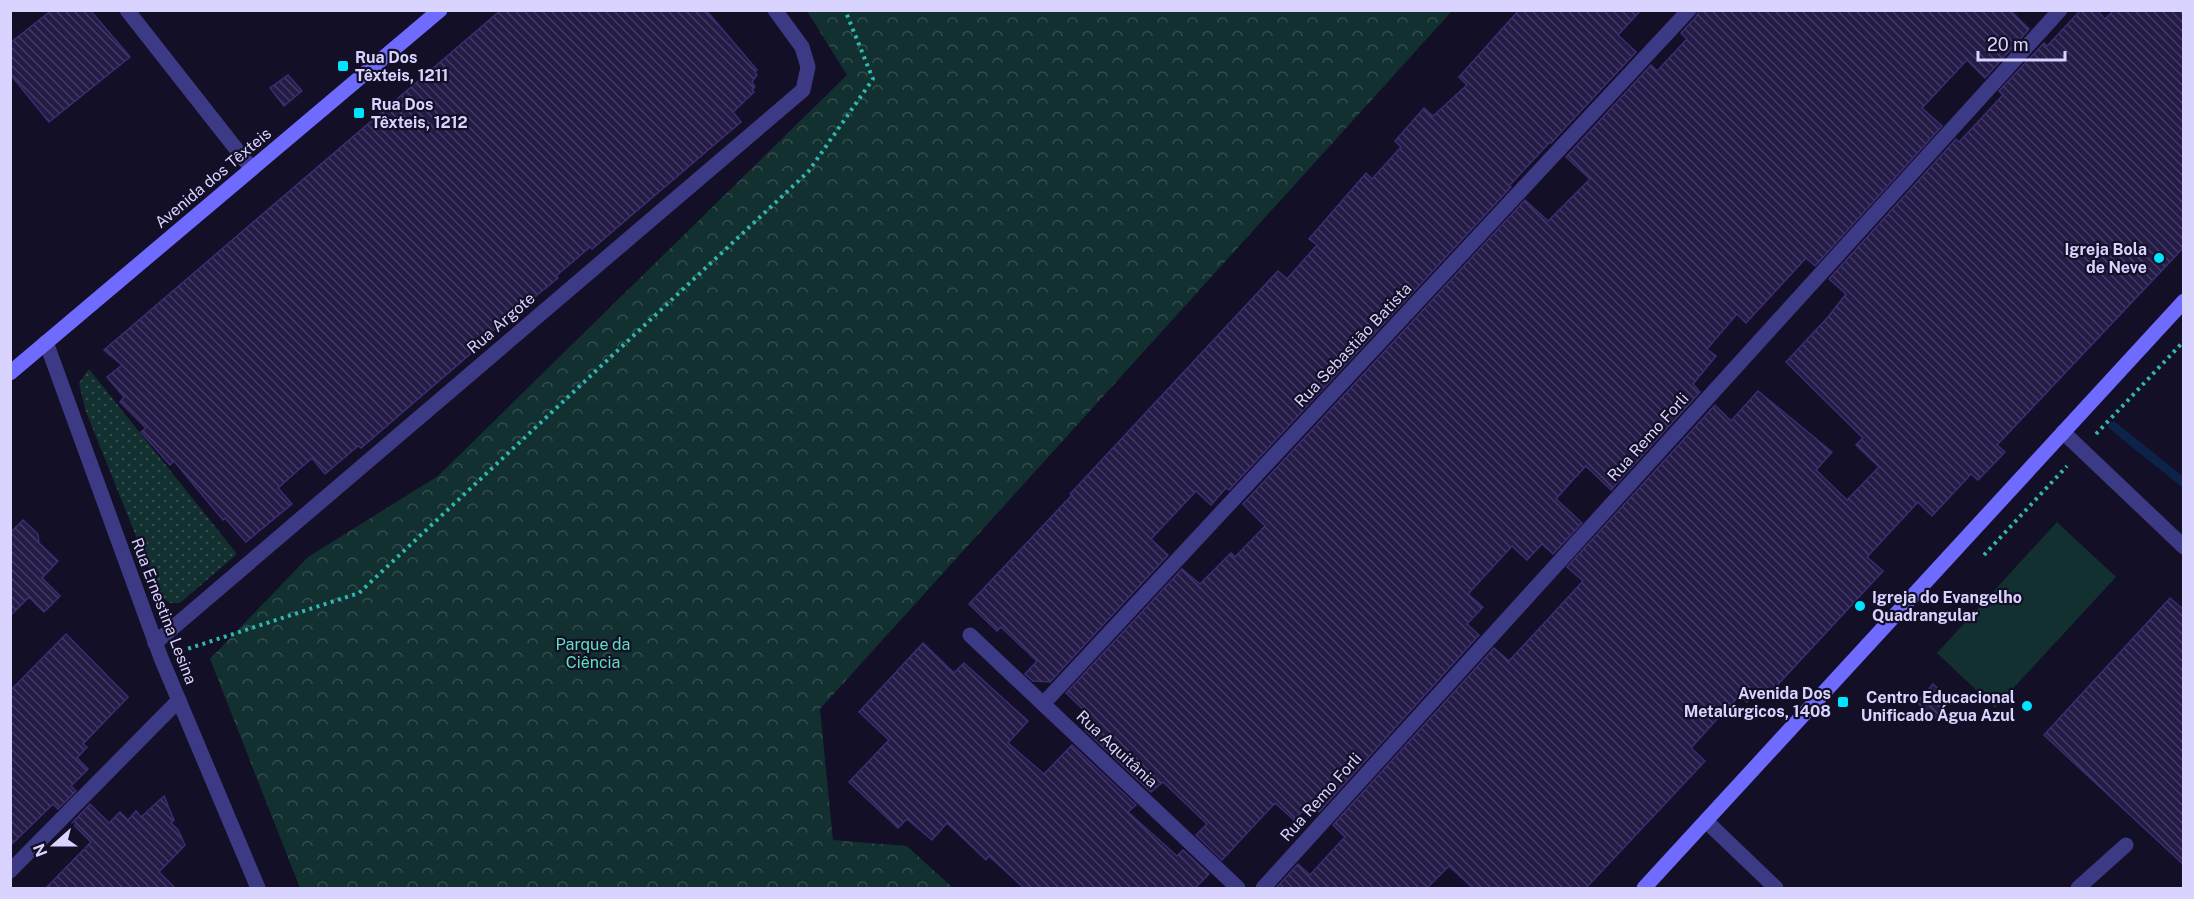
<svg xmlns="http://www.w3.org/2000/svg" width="2194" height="899" font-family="'Public Sans',sans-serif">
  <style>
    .grass { fill: url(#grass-dots) }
    .forest { fill: url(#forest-crowns) }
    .garden { fill: #12302f }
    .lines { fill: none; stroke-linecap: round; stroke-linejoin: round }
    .stream { stroke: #0c2248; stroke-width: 9 }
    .building { fill: url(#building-back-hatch); stroke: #3b2d73; stroke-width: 1.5 }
    .path { stroke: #2fb8b0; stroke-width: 4; stroke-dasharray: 3 4.5; stroke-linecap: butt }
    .lane { stroke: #3d3a85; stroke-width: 15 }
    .street { stroke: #3d3a85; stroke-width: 15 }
    .secondary { stroke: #6f6bff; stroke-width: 15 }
    .poi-dot { fill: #00e5ff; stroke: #130f26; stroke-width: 2 }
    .labels { text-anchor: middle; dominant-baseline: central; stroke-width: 4.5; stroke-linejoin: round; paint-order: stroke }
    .poi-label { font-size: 16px; font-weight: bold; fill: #d9d4ff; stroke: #130f26; text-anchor: start }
    .street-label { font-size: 16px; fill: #d9d4ff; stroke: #130f26 }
    .park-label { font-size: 16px; fill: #5fe0c0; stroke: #130f26 }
  </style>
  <defs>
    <pattern id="grass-dots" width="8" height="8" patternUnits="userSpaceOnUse" patternTransform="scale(1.5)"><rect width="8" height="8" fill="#12302f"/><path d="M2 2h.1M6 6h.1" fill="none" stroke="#344d4e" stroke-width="1.8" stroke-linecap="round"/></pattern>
    <pattern id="forest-crowns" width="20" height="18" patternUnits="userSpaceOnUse" patternTransform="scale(1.5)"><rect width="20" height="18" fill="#12302f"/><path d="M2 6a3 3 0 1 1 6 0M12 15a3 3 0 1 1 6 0" fill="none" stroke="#344d4e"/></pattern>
    <pattern id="building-back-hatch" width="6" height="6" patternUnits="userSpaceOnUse" patternTransform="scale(1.5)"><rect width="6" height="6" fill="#241b47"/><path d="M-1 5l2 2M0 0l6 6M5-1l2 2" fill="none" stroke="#433b63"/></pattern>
  </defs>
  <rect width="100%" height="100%" fill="#130f26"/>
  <polygon class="grass" points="89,369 237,554 180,603 170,603 162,597 156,586 85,409 79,383"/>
  <polygon class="forest" points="807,11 1452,11 820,709 833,840 907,846 953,888 300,888 210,659 308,557 438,476 847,75"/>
  <polygon class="garden" points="2057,522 2116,577 1995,708 1937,653"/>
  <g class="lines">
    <polyline class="stream" points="2113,426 2184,483"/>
  </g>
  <g class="building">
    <polygon points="52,10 90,10 130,57 49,122 10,74 10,43"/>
    <polygon points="501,10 706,10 757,70 755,72 757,75 752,82 755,87 752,90 754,92 733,112 741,122 592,249 590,247 556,276 558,278 474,346 476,349 361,448 358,446 325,474 312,458 278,488 292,504 246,542 225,518 223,520 174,461 170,465 141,432 146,428 120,402 124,397 107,377 122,365 104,350"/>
    <polygon points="1519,10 1641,10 1618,35 1636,52 1551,143 1550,142 1509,186 1511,187 1229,490 1226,488 1211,505 1196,491 1151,539 1168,555 1050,682 1033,681 1025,674 1037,661 1001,627 997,631 969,604 1072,495 1070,494 1278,271 1287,279 1317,245 1309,239 1366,173 1372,179 1401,147 1395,141 1424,108 1433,116 1467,85 1459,77"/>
    <polygon points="1699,10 2010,10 2029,29 1985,78 1967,60 1922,108 1942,126 1815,266 1806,258 1746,323 1737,314 1707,349 1716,356 1693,384 1700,392 1611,490 1586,466 1571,482 1556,499 1582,523 1553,554 1542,544 1527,560 1512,546 1468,594 1483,607 1467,624 1479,635 1319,812 1310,803 1294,820 1275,803 1222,860 1196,835 1207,824 1163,782 1151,792 1085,730 1089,727 1083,721 1089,715 1066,693 1182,569 1200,584 1231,553 1235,557 1265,526 1243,504 1525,200 1548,221 1590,179 1566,157 1651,65 1657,71 1687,39 1681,33 1696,17"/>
    <polygon points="2081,10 2097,10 2105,19 2114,10 2184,10 2184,247 1997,445 2005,452 1978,480 1971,474 1932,516 1918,502 1867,557 1883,571 1769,694 1761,687 1747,702 1740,695 1718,718 1691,748 1705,761 1586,888 1473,888 1449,866 1427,888 1276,888 1298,864 1310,875 1330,853 1345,837 1333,825 1494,648 1509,661 1549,618 1583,581 1567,567 1715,405 1731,421 1758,391 1832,452 1816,470 1847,500 1879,467 1856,445 1863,438 1786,362 1828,317 1846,294 1829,279 1956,139 1959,142 2003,95 1999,91 2044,43 2047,46"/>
    <polygon points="288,75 302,91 284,106 270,88"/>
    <polygon points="23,520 38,534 39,543 58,561 42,578 60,596 44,612 29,597 10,616 10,533"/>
    <polygon points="2170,598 2184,610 2184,865 2044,735"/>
    <polygon points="66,634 128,697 83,744 87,747 77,758 88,769 71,786 76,791 58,809 53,804 10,846 10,691"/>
    <polygon points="923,643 954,673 964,663 1028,721 1008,743 1044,774 1072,745 1136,805 1128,812 1177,856 1183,850 1209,874 1195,888 1024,888 989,856 986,860 947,823 932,840 907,819 898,828 849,782 889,740 859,712"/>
    <polygon points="1933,684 1951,701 1934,719 1917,702"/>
    <polygon points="164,796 174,820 171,823 178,830 185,845 159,872 175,888 46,888 91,842 72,823 90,804 109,823 120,812 128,820 136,811 141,817"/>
  </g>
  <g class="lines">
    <g class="path">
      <polyline points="2096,434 2184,341"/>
      <polyline points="1984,555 2067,466"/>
      <polyline points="181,651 359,593 808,172 873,79 845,10"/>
    </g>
    <g class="lane">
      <polyline points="2063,432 2184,547"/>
      <polyline points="1706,821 1776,888"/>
      <polyline points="2078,888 2126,845"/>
    </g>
    <g class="street">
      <polyline points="127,10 252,169"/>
      <polyline points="46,342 161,658 258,888"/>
      <polyline points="970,635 1238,888"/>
      <polyline points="155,643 803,90 808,67 802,47 775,10"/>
      <polyline points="1043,704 1689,10"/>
      <polyline points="10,871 179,700"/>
      <polyline points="1263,888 2060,10"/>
    </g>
    <g class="secondary">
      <polyline points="10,373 440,10"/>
      <polyline points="1644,888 2184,301"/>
    </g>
  </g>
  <g class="poi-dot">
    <rect x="337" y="60" width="12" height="12" rx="3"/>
    <rect x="353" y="107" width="12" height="12" rx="3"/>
    <circle cx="2159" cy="258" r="6"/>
    <circle cx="1860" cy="606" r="6"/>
    <rect x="1837" y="696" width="12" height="12" rx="3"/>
    <circle cx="2027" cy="706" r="6"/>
  </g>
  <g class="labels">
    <g class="poi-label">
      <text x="355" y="57">Rua Dos<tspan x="355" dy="18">Têxteis, 1211</tspan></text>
      <text x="371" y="104">Rua Dos<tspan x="371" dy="18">Têxteis, 1212</tspan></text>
      <text x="2147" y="249" text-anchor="end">Igreja Bola<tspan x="2147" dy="18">de Neve</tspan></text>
      <text x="1872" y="597">Igreja do Evangelho<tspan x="1872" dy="18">Quadrangular</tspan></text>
      <text x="1831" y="693" text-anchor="end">Avenida Dos<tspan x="1831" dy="18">Metalúrgicos, 1408</tspan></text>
      <text x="2015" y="697" text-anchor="end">Centro Educacional<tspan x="2015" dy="18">Unificado Água Azul</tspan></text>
    </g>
    <g class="street-label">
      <text transform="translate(213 178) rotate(-40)">Avenida dos Têxteis</text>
      <text transform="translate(501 323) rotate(-41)">Rua Argote</text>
      <text transform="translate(1353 345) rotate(-47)">Rua Sebastião Batista</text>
      <text transform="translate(1648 437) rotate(-48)">Rua Remo Forli</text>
      <text transform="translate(164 611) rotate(69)">Rua Ernestina Lesina</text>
      <text transform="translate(1117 749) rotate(43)">Rua Aquitânia</text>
      <text transform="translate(1321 797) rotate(-48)">Rua Remo Forli</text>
    </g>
    <g class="park-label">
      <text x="593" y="644">Parque da<tspan x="593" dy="18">Ciência</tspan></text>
    </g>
  </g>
  <rect width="2194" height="899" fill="none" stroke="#d9d4ff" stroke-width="24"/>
  <g transform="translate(54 845) rotate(249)" stroke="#130f26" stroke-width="4.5" paint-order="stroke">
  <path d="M0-4.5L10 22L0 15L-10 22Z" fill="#d9d4ff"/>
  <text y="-9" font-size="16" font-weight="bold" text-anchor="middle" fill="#d9d4ff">N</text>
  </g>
  <path d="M1978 51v9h87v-9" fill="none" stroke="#d9d4ff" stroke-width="3"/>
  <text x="1987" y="51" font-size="18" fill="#d9d4ff" stroke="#130f26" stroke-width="4.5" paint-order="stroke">20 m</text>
</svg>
